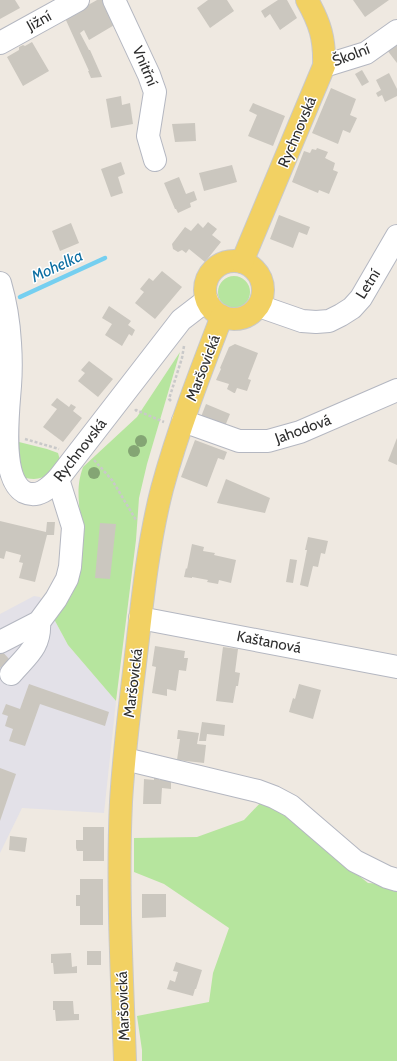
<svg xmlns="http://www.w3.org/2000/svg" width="397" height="1061" viewBox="0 0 397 1061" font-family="Cabin,sans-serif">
<rect width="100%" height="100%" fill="#efe9e1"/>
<polygon fill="#e3e1e8" points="34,596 40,597 54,619 68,645 116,701 104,813 22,808 0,853 0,614"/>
<g fill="#b6e59e">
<circle cx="234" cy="292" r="16"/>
<path d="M180 352 147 464 139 498 136 540 116 701 68 645 54 619C60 610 70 601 73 591 82 569 81 542 80 518 79 498 76 487 83 467L137 417Z"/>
<path d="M19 442 47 449 58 453 60 460C50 473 44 482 26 478L20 472 15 444Z"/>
<polygon points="263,800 281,807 343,863 368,883 397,885 397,1061 142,1061 142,1050 137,1016 209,1002 213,973 229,928 164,884 134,872 134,838 197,837 244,820"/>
</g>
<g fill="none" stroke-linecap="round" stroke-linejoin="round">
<polyline stroke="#75cff0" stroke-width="4.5" points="20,297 105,258"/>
</g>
<g fill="#cbc7bf">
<polygon points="0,0 15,0 20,8 0,19"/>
<polygon points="97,0 102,0 116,24 89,40 84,30 80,33 89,50 90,50 102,77 91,78 88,71 89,71 65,18"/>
<polygon points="208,0 227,0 234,11 210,28 197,8"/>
<polygon points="278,0 287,0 297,18 280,30 270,14 265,18 261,11"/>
<polygon points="353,0 389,0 365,17"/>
<polygon points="32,42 49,71 23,86 7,57 19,50 19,47 23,45 25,46"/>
<polygon points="397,43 397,63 387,50"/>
<polygon points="362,70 369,82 362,86 355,74"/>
<polygon points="389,73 397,89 397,96 385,102 382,95 378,97 376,93 381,90 376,80"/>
<polygon points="331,88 356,99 350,115 357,118 350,133 343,130 338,144 312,133"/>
<polygon points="121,96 122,105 130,103 133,124 111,128 106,99"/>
<polygon points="253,103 285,116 273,146 248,136 257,115 249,111"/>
<polygon points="195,123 196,141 175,142 172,124"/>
<polygon points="317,148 328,152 325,158 335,163 333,170 338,172 329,194 319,190 318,193 292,182 304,151 310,153 312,149 316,150"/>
<polygon points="121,162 125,174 118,177 123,193 111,197 101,169"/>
<polygon points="232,165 237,182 204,191 199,173"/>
<polygon points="179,177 186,194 194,191 197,200 190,203 191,207 178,213 176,209 175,209 164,183"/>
<polygon points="279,215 310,227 307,235 299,232 293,248 270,239"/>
<polygon points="208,222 217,229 212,235 221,242 205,262 189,249 186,253 182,250 178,252 173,249 172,244 185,227 191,231 198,223 203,228"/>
<polygon points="71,223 79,243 60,251 52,231"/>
<polygon points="162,271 182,287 155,319 135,303 144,292 140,289 149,278 153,281"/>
<polygon points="109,306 131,321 128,325 135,330 132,336 129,334 122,346 105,335 112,324 102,318"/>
<polygon points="235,344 258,353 248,379 251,380 247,391 237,388 235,393 234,393 227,389 229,384 216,380 221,369 220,368 229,347"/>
<polygon points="89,361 113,379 98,397 78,381 85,373 81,370"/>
<polygon points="57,398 69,407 71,404 76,407 73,411 82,418 63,442 43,427 57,409 51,405"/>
<polygon points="206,404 230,414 223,431 199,422"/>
<polygon points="397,438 397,465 388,461"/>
<polygon points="195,440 227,452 224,460 218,458 207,487 181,477"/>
<polygon points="226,479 270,498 265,513 217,503"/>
<polygon points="0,521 46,532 47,522 55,522 54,535 47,535 35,582 19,578 23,563 19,562 21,555 6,551 4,559 0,558"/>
<polygon points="100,523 116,524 110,579 95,578"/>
<polygon points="308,537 328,541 325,554 321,553 318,567 313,566 308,587 300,585 307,550 305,550"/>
<polygon points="192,544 204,547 203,551 215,553 214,555 236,560 231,583 219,580 218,584 207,582 208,580 192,577 192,578 184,577 186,568 187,569"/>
<polygon points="290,559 297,560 293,583 286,582"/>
<polygon points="155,646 185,651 184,658 188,658 186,671 179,670 176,691 167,689 167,696 152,693 156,667 152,666"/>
<polygon points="223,647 238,649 235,672 240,673 238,686 236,686 233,703 216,701"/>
<polygon points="0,649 10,660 0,668"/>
<polygon points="29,684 109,712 105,726 40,704 25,746 9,741 13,729 5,726 8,716 2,714 6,704 20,709"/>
<polygon points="299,684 321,690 313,719 289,712 293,698 295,699"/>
<polygon points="202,722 225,725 224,736 207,734 206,741 199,741"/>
<polygon points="178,730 199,733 197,744 206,745 204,763 177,760 180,739 177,739"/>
<polygon points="0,768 16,774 0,821"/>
<polygon points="154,778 159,778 159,780 171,780 171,789 162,788 161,804 143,804 144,779 154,780"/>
<polygon points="83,827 104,827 104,861 83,861 83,851 77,851 76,848 76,840 83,840"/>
<polygon points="10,836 27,838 25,852 9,850"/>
<polygon points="80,879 103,879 103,925 80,925 80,906 76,906 76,895 80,895"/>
<polygon points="142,894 166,894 166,917 142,918"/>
<rect x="87" y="951" width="14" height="14"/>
<polygon points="71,953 72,967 77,966 77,973 54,974 53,963 51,963 51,954"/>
<polygon points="176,962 202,970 196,989 195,989 193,996 167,989 170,980 175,982 178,972 173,971"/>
<polygon points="53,1001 73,1001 74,1014 79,1014 79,1020 56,1021 55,1010 53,1010"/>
</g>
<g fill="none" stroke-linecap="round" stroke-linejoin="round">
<defs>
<g id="minor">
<polyline points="114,0 149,75 155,92 148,136 155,160"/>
<polyline points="0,43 78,0"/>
<polyline points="324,66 366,53 397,31"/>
<path d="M0 283C5 300 9 325 10 343 11 357 11 372 10 386 8 413 0 478 24 492 38 499 49 488 58 479L181 320 207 300"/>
<polyline points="259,306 302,321 316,322 329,321 341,315 352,308 361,298 397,236"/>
<polyline points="183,421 239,441 268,441 300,432 397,390"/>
<polyline points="140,618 397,667"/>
<polyline points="0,642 39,622 56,599 67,579 70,567 73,527 58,479"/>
<path d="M11 674C26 656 41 647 39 622"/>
<polyline points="125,759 258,791 274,797 291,806 355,861 387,877 397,880"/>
</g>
<g id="major">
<circle cx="234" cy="290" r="29"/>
<path d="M242 262 324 66C325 39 320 23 307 0"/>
<path d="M125 1061C122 975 117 888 121 802 124 750 131 698 137 647 143 594 149 540 162 489 178 430 200 373 222 316"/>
</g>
</defs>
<use href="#minor" stroke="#b4b7c1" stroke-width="24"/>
<use href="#major" stroke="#c9c9c9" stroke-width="24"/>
<g stroke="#c9c9c9" stroke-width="2.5" stroke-dasharray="3 2" stroke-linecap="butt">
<polyline points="171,401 169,399 182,358 184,346"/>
<polyline points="135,411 136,410 164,422"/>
<polyline points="25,439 59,449"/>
<polyline points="94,460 112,480 136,520"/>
</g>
<use href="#minor" stroke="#fff" stroke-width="22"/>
<use href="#major" stroke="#f2d163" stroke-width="22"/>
</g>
<g fill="#84a574">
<circle cx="141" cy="441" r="6"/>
<circle cx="134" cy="451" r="6"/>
<circle cx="94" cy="473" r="6"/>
</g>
<g text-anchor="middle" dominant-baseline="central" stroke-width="3" stroke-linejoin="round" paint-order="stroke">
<g font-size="15" fill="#2e2e2e" stroke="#fff">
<text transform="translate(39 21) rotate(-29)">Jižní</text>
<text transform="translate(351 55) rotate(-21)">Školní</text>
<text transform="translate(145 66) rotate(67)">Vnitřní</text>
<text transform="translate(297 132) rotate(-67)">Rychnovská</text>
<text transform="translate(368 284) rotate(-58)">Letní</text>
<text transform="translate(203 368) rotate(-69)">Maršovická</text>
<text transform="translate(303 429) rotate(-20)">Jahodová</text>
<text transform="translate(80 450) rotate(-52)">Rychnovská</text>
<text transform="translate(269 642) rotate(11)">Kaštanová</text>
<text transform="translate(133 683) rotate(-83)">Maršovická</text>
<text transform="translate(123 1006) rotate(-92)">Maršovická</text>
</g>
<g font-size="16" font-style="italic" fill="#0d6fa3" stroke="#fff">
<text transform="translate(57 266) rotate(-25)">Mohelka</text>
</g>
</g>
</svg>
